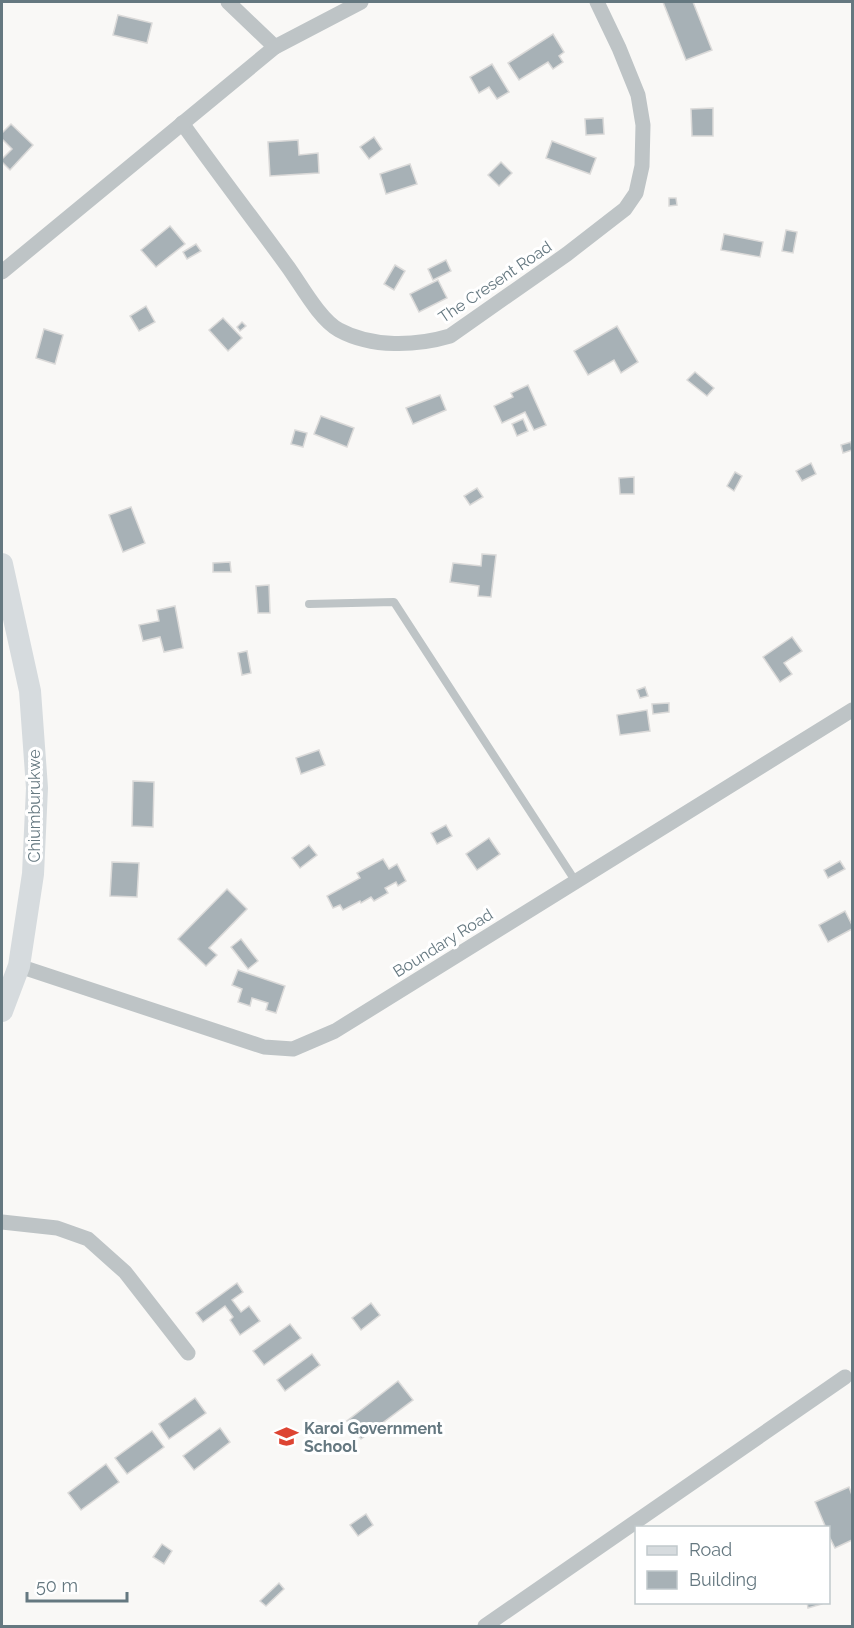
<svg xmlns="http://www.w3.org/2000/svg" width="854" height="1628" viewBox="0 0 854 1628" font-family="Raleway,sans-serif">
<rect width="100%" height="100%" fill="#f9f8f6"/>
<g fill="#a7b1b6" stroke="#dbdad9" stroke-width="1.5">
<polygon points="663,2 693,2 712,50 686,60"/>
<polygon points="118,15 152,23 147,43 113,35"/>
<polygon points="553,34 564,52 559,56 563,62 553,69 548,62 519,80 508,63"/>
<polygon points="492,64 509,92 497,99 489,87 479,93 470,77"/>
<polygon points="713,108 713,136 692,136 691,109"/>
<polygon points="603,118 604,134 586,135 585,119"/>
<polygon points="11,124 33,145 10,170 2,162 2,159 12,149 2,139 2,133"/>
<polygon points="374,137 382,149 369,159 360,147"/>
<polygon points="298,140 299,155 318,153 319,173 270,176 268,142"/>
<polygon points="552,141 596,158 590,174 546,158"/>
<polygon points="501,162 512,173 499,186 488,175"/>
<polygon points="410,164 417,184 386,194 380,174"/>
<polygon points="669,198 676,198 677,205 669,206"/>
<polygon points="170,226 185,244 156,267 141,250"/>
<polygon points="786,230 797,232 793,253 782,251"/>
<polygon points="724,234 763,242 760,257 721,250"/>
<polygon points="196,244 201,251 187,259 183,252"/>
<polygon points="446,260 451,271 433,280 428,269"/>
<polygon points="395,265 405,271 394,290 384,284"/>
<polygon points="438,280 447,298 419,312 410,294"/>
<polygon points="146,306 155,322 139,331 130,316"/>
<polygon points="223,318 242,338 228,351 209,330"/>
<polygon points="242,322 246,326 240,331 237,327"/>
<polygon points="617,326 638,362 621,373 614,360 588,375 574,351"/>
<polygon points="44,329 63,335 55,364 36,358"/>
<polygon points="695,372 714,388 707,396 687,380"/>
<polygon points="528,385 546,425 534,430 525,412 502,423 494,406 513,397 511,393"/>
<polygon points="440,395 446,410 413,424 406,408"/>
<polygon points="321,416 354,428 347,447 314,434"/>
<polygon points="523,419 528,431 517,436 512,424"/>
<polygon points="295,430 307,433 303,447 291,444"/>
<polygon points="851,442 852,450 843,453 841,445"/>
<polygon points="811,463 816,474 802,481 796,471"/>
<polygon points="735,472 742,476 734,491 727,486"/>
<polygon points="634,477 634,494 620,494 619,478"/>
<polygon points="477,488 483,497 470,505 464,496"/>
<polygon points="131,507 145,543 123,552 109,515"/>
<polygon points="482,554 496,555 491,597 478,596 479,586 450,582 453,563 481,566"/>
<polygon points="230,562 231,572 213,572 213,563"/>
<polygon points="269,585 270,613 258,613 256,586"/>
<polygon points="175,606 183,648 164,652 160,637 143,641 139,625 159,621 157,610"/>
<polygon points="792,637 802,651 784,663 792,674 780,682 763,657"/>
<polygon points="247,651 251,673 242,675 238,653"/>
<polygon points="645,687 648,696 640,698 637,690"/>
<polygon points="669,703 669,712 653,714 652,704"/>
<polygon points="647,710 650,731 620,735 617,715"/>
<polygon points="319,750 325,765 301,774 296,758"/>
<polygon points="133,781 154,782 153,827 132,826"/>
<polygon points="446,825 452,836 437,844 431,833"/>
<polygon points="489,838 500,854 477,870 466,854"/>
<polygon points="309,845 317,855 300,868 292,858"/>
<polygon points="383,859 389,869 397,864 406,881 398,886 396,882 385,888 388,893 374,901 371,897 361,903 360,901 343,910 340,905 333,908 327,896 360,878 357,873"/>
<polygon points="840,861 845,869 828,878 824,870"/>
<polygon points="112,862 139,863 137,897 110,896"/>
<polygon points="227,889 247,909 209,948 217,955 206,966 178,939"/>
<polygon points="845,911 852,925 852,929 828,942 819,925"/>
<polygon points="241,939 258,961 248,969 231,947"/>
<polygon points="238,970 285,986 276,1013 266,1010 268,1003 252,998 250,1006 238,1002 242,989 232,985"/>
<polygon points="237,1283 243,1292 232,1300 241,1312 249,1306 260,1321 240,1335 230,1320 233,1317 225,1306 203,1322 196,1313"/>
<polygon points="371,1303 380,1315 361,1330 352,1318"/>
<polygon points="290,1324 301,1338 264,1365 253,1351"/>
<polygon points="312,1354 320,1365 285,1391 277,1380"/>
<polygon points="398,1381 413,1400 361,1439 347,1421"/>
<polygon points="195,1398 206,1413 169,1439 159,1424"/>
<polygon points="220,1428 230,1442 194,1470 183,1456"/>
<polygon points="152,1431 164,1447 127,1474 115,1458"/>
<polygon points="106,1464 119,1482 81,1510 68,1493"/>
<polygon points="849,1487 852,1495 852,1540 835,1548 828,1534 828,1528 826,1528 815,1502"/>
<polygon points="366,1514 373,1525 358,1536 350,1525"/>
<polygon points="162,1544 172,1551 164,1564 153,1557"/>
<polygon points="279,1583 284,1589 266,1606 260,1601"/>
<polygon points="807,1602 822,1602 822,1604 808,1608"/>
</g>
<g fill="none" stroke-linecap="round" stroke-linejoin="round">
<polyline stroke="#bec4c6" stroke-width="8" points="309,604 394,602 576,882"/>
<g stroke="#bec4c6" stroke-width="15">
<polyline points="228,2 275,47"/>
<path d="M182 123C217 172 253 219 288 267 301 285 320 320 339 330 372 348 416 346 450 336L567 254 625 209 636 193 642 166 643 125 638 95 619 48 597 2"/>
<polyline points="2,272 275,47 361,2"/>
<polyline points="19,966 264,1047 293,1049 335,1031 852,710"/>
<polyline points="2,1222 57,1228 88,1239 125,1272 188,1353"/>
<polyline points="485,1626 845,1377"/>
</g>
<polyline stroke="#d6dbde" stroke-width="22" points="2,564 30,691 37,788 33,874 19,966 2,1011"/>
</g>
<defs>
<symbol id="school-bare" viewBox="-9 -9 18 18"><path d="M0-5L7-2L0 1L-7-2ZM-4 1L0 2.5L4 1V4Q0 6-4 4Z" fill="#dd4432" stroke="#fff" stroke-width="2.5" paint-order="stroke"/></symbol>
</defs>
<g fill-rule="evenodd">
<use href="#school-bare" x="270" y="1420" width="33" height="33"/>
</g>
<g text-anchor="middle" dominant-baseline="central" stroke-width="6" stroke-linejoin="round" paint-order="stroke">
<g font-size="16" fill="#657880" stroke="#fff">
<text transform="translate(495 282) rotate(-34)">The Cresent Road</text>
<text transform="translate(34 806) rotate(-90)">Chiumburukwe</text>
<text transform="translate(443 943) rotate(-32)">Boundary Road</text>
</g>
<g font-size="16" font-weight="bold" fill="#657880" stroke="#fff" text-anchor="start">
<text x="304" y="1428">Karoi Government<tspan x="304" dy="18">School</tspan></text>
</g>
</g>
<rect width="854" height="1628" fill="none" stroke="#657880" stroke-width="6"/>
<rect x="635" y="1526" width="195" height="78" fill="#ffffff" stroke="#c1c9cc" stroke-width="1.5"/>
<rect x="647" y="1546" width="30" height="9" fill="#d6dbde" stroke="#c1c9cc" stroke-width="1.5"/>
<text x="689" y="1556" font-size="18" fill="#657880">Road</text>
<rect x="647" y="1571" width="30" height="18" fill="#a7b1b6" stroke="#c1c9cc" stroke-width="1.5"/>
<text x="689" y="1586" font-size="18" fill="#657880">Building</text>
<path d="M27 1592v9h100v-9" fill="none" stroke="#657880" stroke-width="3"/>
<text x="36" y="1592" font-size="18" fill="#657880" stroke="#ffffff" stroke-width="4.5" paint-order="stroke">50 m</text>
</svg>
